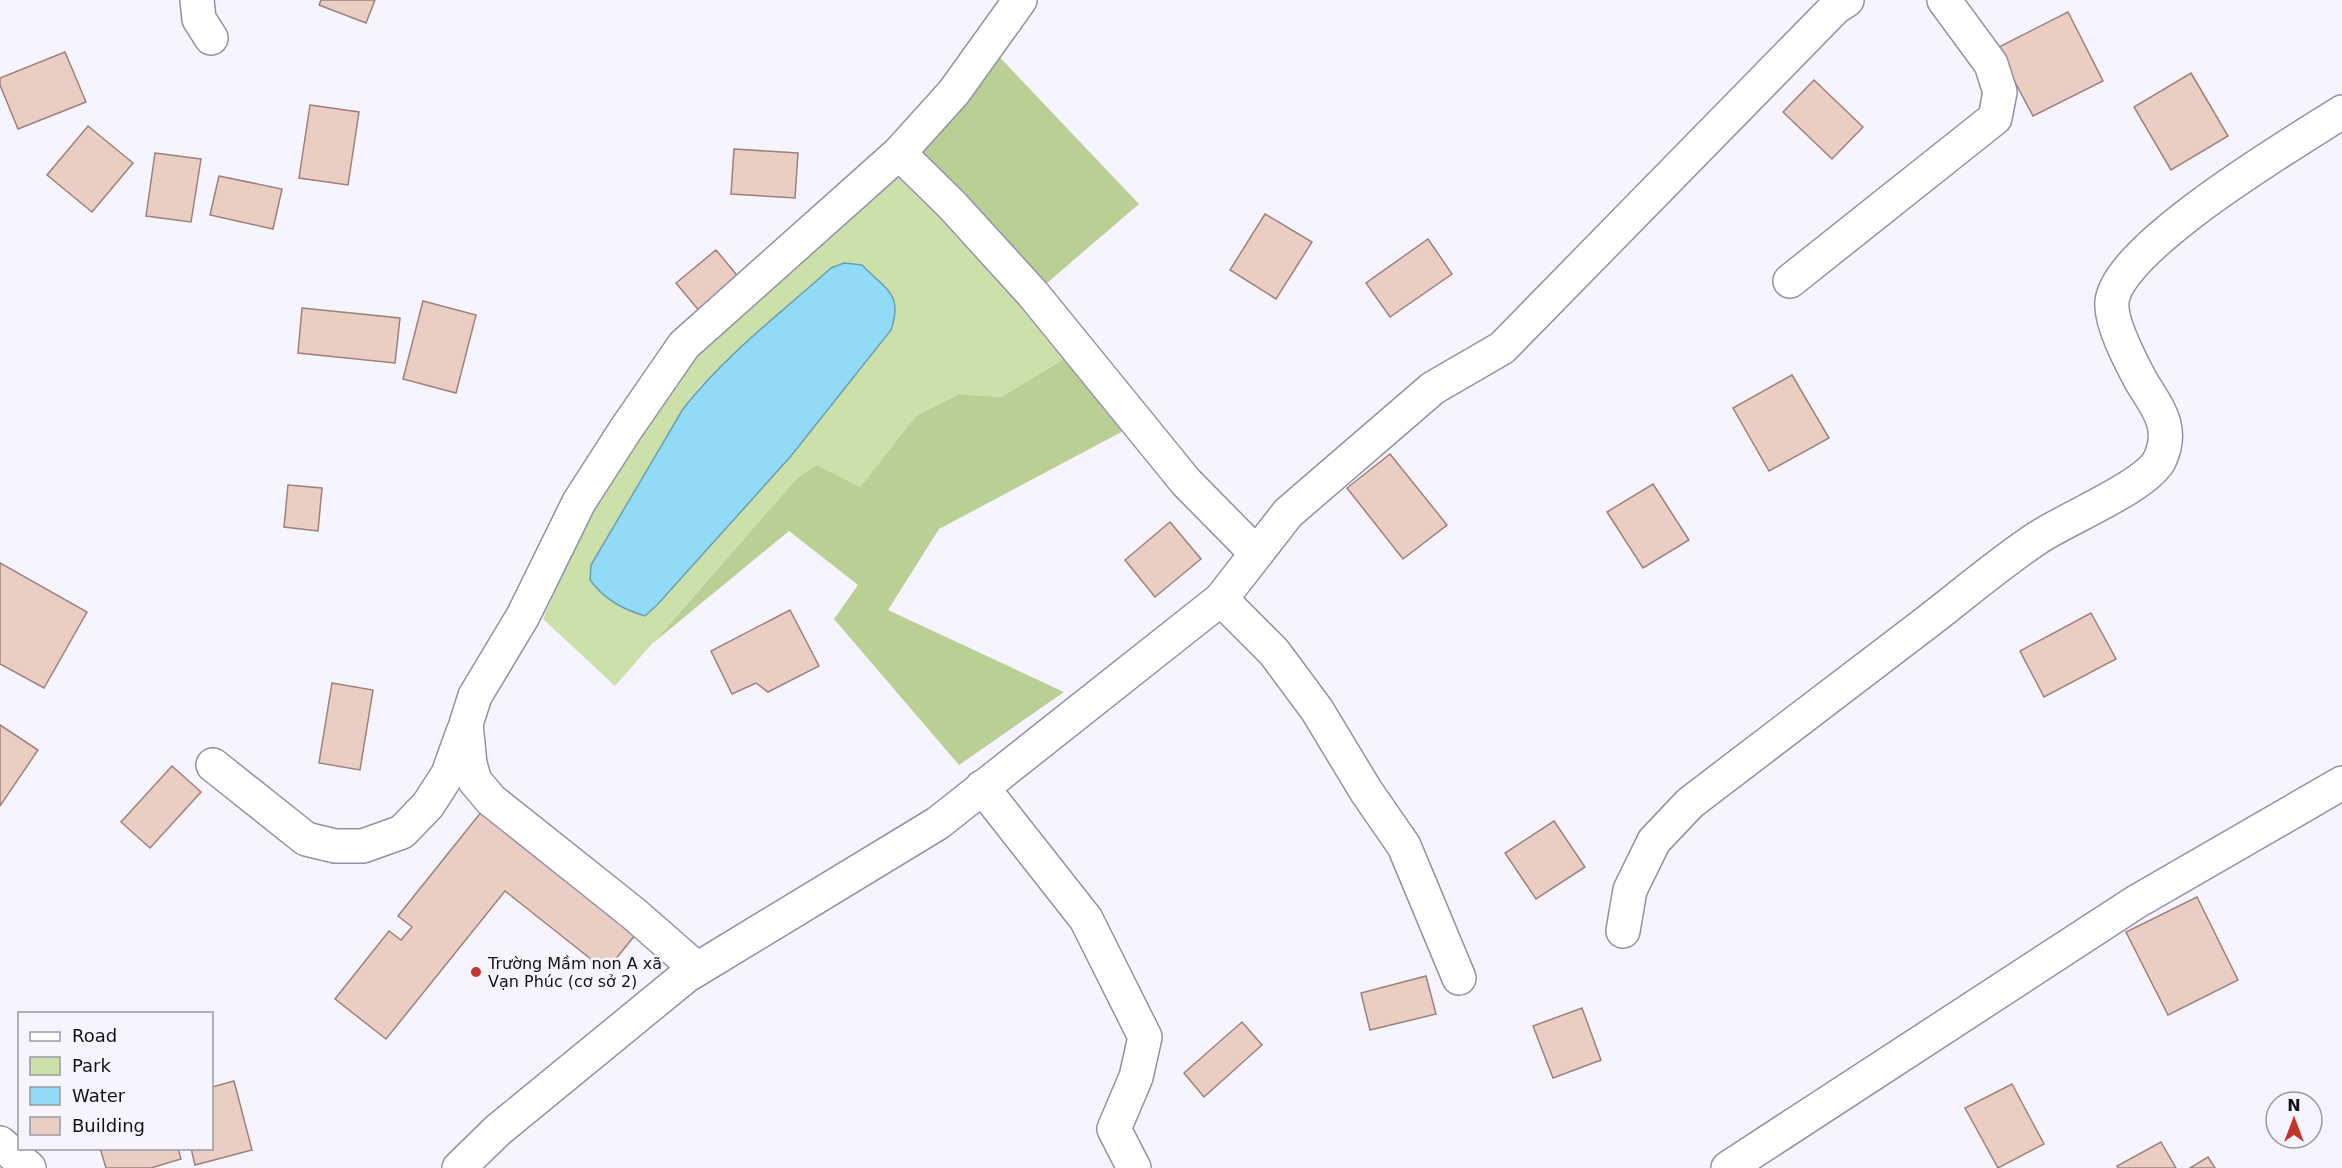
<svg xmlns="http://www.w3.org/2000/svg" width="2342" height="1168" viewBox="0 0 2342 1168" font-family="'DejaVu Sans',sans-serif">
<rect width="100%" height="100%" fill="#f6f4ff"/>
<path fill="#cce1aa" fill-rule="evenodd" d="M910 148 1079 350 1001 397 959 394 916 416 860 487 817 465 797 478 615 686 543 619 605 471 655 378ZM831 268 891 330 791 456 657 605 645 616C622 609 604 599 590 580L683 409 700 386Z"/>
<g fill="#b9cf94">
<polygon points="990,47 1139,204 1033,295 910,148"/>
<polygon points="1079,350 1129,428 939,529 888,610 1064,692 959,765 834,619 858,585 789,531 653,643 797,478 817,465 860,487 916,416 959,394 1001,397"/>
</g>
<path fill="#91dbf7" stroke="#6b9eb4" stroke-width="1.5" d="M844 263 862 265C887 291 903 293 891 330L791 456 657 605 645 616C622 609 604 599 590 580L591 565 683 409C724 356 781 313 831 268Z"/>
<g fill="#eacdc3" stroke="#9d8279" stroke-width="1.5">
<polygon points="321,0 375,0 366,23 319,5"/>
<polygon points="2068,12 2103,81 2033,116 1997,48"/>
<polygon points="65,52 86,102 18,129 0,85 0,78"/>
<polygon points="2191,73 2228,136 2171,170 2134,107"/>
<polygon points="1814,80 1863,127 1832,159 1783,112"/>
<polygon points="310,105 359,112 348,185 299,178"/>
<polygon points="88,126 133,163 92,212 47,175"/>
<polygon points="734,149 798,153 795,198 731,194"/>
<polygon points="155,153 201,159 191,222 146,216"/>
<polygon points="219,176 282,189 273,229 210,215"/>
<polygon points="1265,214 1312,242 1276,299 1230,270"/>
<polygon points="1428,239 1452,274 1390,317 1366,283"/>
<polygon points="716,250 741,280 701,313 676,283"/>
<polygon points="423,301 476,315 456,393 403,379"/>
<polygon points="302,308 400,318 395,363 298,353"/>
<polygon points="1792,375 1829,438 1769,471 1733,408"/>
<polygon points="1390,454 1447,525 1403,559 1347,488"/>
<polygon points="1653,484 1689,540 1643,568 1607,512"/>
<polygon points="288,485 322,488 318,531 284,527"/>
<polygon points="1170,522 1201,559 1155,597 1125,560"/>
<polygon points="0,563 87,612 44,688 0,664"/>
<polygon points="790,610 819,666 768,692 756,683 732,694 711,651"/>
<polygon points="2091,613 2116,659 2044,697 2020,651"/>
<polygon points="332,683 373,690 360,770 319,763"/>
<polygon points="0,725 38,750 0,806"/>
<polygon points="172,766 201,792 150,848 121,822"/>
<polygon points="482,811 636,934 606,971 505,891 386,1039 335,999 389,931 401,940 412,927 398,916"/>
<polygon points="1554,821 1585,867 1536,899 1505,853"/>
<polygon points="2197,897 2238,980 2168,1015 2126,932"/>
<polygon points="1426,976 1436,1014 1370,1030 1361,993"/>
<polygon points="1582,1008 1601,1060 1553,1078 1533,1026"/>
<polygon points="1242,1022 1262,1045 1204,1097 1184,1073"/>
<polygon points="234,1081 252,1150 195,1165 191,1148 212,1148 212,1087"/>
<polygon points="2012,1084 2044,1144 1998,1168 1965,1108"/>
<polygon points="2161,1142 2176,1168 2118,1168 2117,1166"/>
<polygon points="100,1148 178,1148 181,1159 151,1168 106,1168"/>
<polygon points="2208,1157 2215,1168 2190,1168"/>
</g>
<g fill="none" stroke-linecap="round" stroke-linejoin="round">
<defs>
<g id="street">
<polyline points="197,0 199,19 211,38"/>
<polyline points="899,153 952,205 1033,294 1186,482 1256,553"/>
<polyline points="1790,281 1995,118 2000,92 1991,64 1944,0"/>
<polyline points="1221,599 1274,652 1317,710 1366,791 1404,846 1459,978"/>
<polyline points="213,765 306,839 335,846 363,846 402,832 428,805 448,774 463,732"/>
<polyline points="982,787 1086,919 1145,1037 1136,1077 1114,1129 1134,1168"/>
<path d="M1623 931 1630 890 1654 841 1690 803C1767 744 1844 685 1922 626 1960 597 1997 565 2036 539 2063 520 2148 486 2160 459 2175 426 2156 406 2141 381 2131 362 2110 323 2112 302 2117 247 2294 143 2342 112"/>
<polyline points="697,969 633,913 491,800 475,781 470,764 466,724 475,696 523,616 579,502 626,429 684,345 899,153 954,92 1020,0"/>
<polyline points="0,1143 29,1168"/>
<polyline points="459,1168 498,1130 686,976 938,823 1221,599 1288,513 1433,388 1502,348 1836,7 1847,0"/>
<polyline points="1728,1168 2136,902 2342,783"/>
</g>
</defs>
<use href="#street" stroke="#9590a8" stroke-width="36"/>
<use href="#street" stroke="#fff" stroke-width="33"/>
</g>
<circle fill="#c2352b" stroke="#f6f4ff" stroke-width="2" cx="476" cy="972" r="6"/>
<g text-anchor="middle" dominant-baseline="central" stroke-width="5" stroke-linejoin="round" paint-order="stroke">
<g font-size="16" fill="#121018" stroke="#f6f4ff" text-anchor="start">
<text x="488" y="963">Trường Mầm non A xã<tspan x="488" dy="18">Vạn Phúc (cơ sở 2)</tspan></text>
</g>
</g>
<rect x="18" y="1012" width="195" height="138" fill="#f6f4ff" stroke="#9b99a3" stroke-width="1.5"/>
<rect x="30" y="1032" width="30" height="9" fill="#ffffff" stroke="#9b99a3" stroke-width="1.5"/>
<text x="72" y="1042" font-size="18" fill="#121018">Road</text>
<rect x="30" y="1057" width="30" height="18" fill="#cce1aa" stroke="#9b99a3" stroke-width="1.5"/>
<text x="72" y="1072" font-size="18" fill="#121018">Park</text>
<rect x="30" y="1087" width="30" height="18" fill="#91dbf7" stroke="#9b99a3" stroke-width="1.5"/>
<text x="72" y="1102" font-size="18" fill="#121018">Water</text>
<rect x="30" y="1117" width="30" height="18" fill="#eacdc3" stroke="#9b99a3" stroke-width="1.5"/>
<text x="72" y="1132" font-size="18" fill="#121018">Building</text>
<g transform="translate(2294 1120)"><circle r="28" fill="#f6f4ff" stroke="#9b99a3" stroke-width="1.5"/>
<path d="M0-4.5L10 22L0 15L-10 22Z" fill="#c2352b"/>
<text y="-9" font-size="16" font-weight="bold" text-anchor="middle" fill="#121018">N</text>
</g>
</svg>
